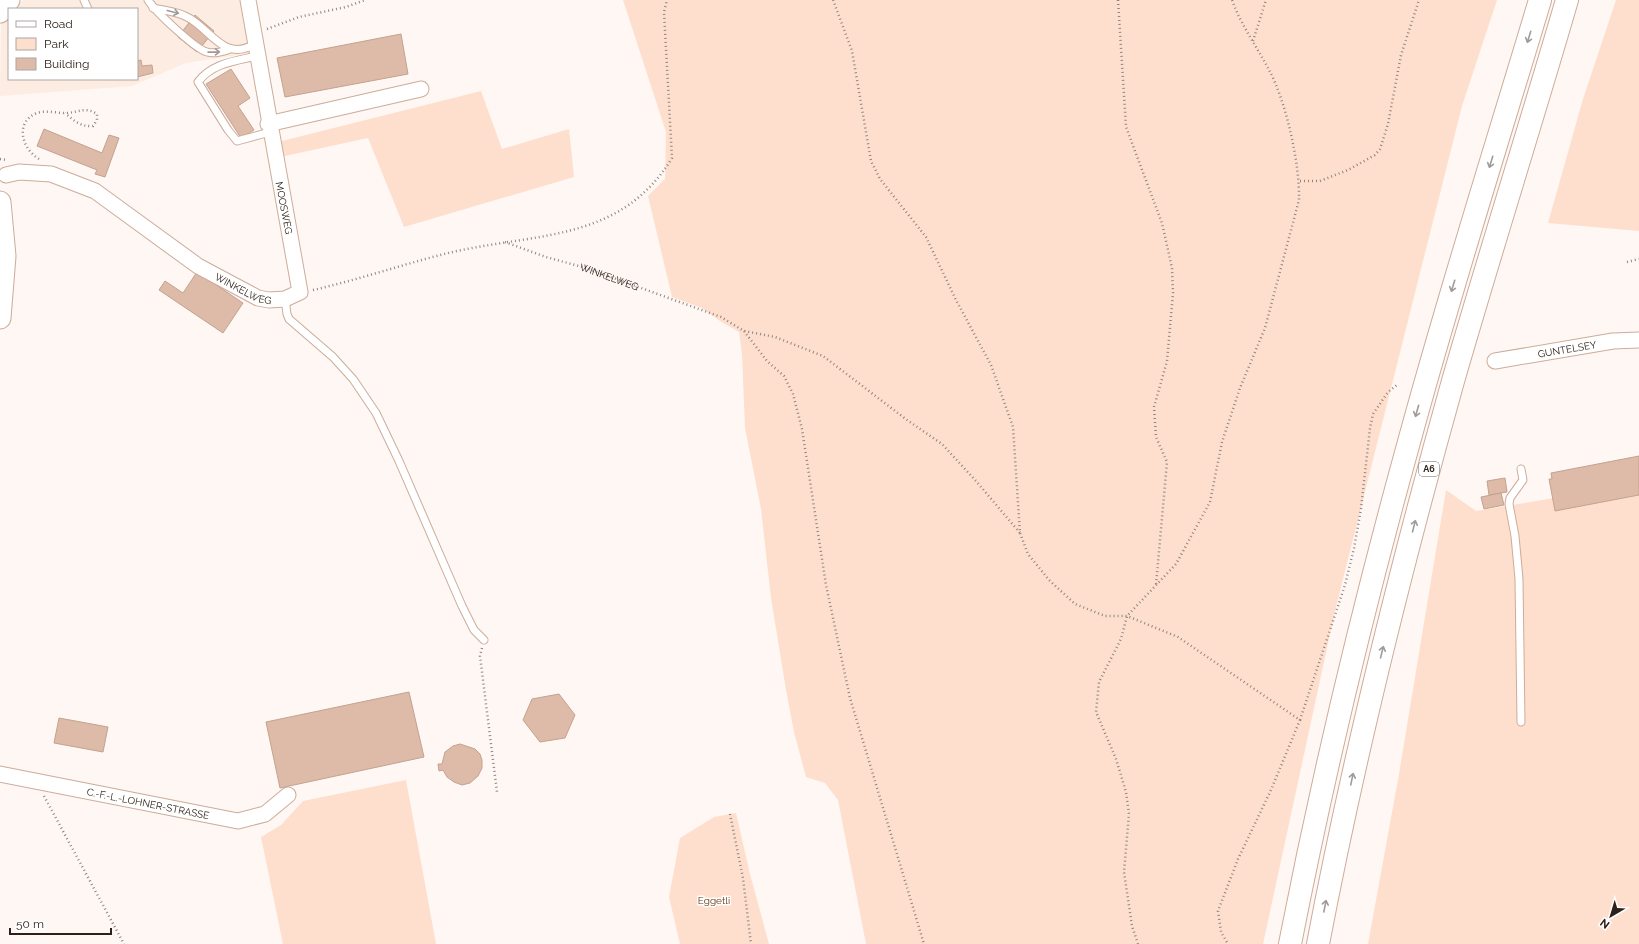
<svg xmlns="http://www.w3.org/2000/svg" width="1639" height="944" viewBox="0 0 1639 944" font-family="Raleway,sans-serif">
<rect width="100%" height="100%" fill="#fef7f3"/>
<polygon fill="#fdece2" points="24,0 244,0 251,53 186,63 132,86 0,96 1,24 2,19 9,12 9,79 137,79 137,9 11,9 15,5"/>
<g fill="#fedfcd">
<polygon points="623,0 1497,0 1462,106 1335,611 1263,944 866,944 838,800 825,783 806,777 794,732 786,690 771,598 761,509 745,428 742,354 739,332 720,321 702,308 672,297 648,196 665,179 666,132"/>
<polygon points="1616,0 1639,0 1639,231 1548,223 1583,99"/>
<polygon points="481,91 502,149 569,129 574,177 404,227 368,138 280,157 278,142"/>
<polygon points="1639,484 1639,944 1368,944 1399,774 1446,490 1476,511"/>
<polygon points="406,780 436,944 283,944 261,837 281,825 303,801"/>
<polygon points="736,813 750,874 769,944 680,944 669,897 680,838 714,817"/>
</g>
<g fill="#ddbba8" stroke="#c3a28f">
<polygon points="195,15 214,31 197,52 178,37"/>
<polygon points="401,34 408,74 285,97 277,58"/>
<polygon points="141,60 142,66 152,65 153,73 137,77 137,61"/>
<polygon points="231,69 250,98 238,106 254,130 241,138 206,84"/>
<polygon points="44,129 102,153 109,135 119,138 105,177 95,174 97,170 37,146"/>
<polygon points="197,272 243,303 223,333 159,290 165,281 183,293"/>
<polygon points="1639,456 1639,495 1555,511 1549,479 1552,479 1551,473"/>
<polygon points="1505,478 1507,492 1489,495 1487,481"/>
<polygon points="1501,493 1504,505 1484,509 1481,497"/>
<polygon points="409,692 424,757 280,788 266,722"/>
<polygon points="559,694 575,715 565,738 540,742 523,720 532,699"/>
<polygon points="59,718 108,727 103,752 54,743"/>
<polygon points="460,744 475,749 480,754 482,760 482,768 478,776 470,783 462,785 454,782 447,777 443,770 439,771 438,764 442,764 445,752 453,746"/>
</g>
<g fill="none" stroke-linecap="round" stroke-linejoin="round">
<defs>
<g id="lane">
<polyline points="84,0 88,9"/>
<path d="M148 0C155 11 195 49 207 52 214 54 221 52 228 50"/>
<path d="M153 8C166 11 177 11 189 18 212 31 224 62 255 44"/>
<path d="M257 56C235 61 212 63 198 82L228 130 237 141 270 132"/>
<polyline points="285,299 287,314 289,319 333,357 353,379 376,413 399,461 462,606 474,630 484,640"/>
<polyline points="1521,722 1519,579 1515,536 1509,504 1510,498 1523,480 1521,469"/>
</g>
<g id="street">
<polyline points="268,124 421,89"/>
<path id="s2" d="M6 175 19 172 51 174 95 191 198 266 258 298 269 300 285 299 300 292 248 0"/>
<path id="s3" d="M1495 361 1613 341 1639 340"/>
<path id="s4" d="M0 774 238 821 265 814 288 795"/>
</g>
<g id="secondary">
<polyline points="0,12 9,0"/>
<polyline points="0,202 5,256 0,318"/>
</g>
<g id="highway">
<path d="M1290 944C1323 775 1363 608 1409 442 1449 294 1496 147 1540 0"/>
<path d="M1318 944C1354 755 1401 567 1453 381 1490 253 1530 127 1567 0"/>
</g>
</defs>
<use href="#lane" stroke="#cdac99" stroke-width="9"/>
<use href="#street" stroke="#cdac99" stroke-width="17"/>
<use href="#secondary" stroke="#cdac99" stroke-width="23"/>
<use href="#highway" stroke="#cdac99" stroke-width="24"/>
<g stroke="#908680" stroke-width="2.5" stroke-dasharray="1 3" stroke-linecap="butt">
<polyline points="833,0 852,51 871,161 880,179 926,237 956,300 991,365 1013,427 1020,533 1028,554 1049,580 1075,604 1105,616 1127,616 1178,637 1300,720 1271,790 1238,859 1218,911 1221,932 1228,944"/>
<polyline points="1118,0 1126,127 1162,223 1172,268 1173,293 1167,361 1154,407 1156,437 1167,462 1156,585"/>
<polyline points="267,29 299,17 346,7 365,0"/>
<polyline points="1253,41 1266,0"/>
<polyline points="0,159 7,160"/>
<path d="M39 159C22 149 14 122 37 113 46 110 56 113 65 113 78 113 85 106 97 114V120L93 126C81 127 74 121 65 113"/>
<polyline points="1300,181 1320,181 1348,170 1375,155 1380,149 1388,124 1401,55 1419,0"/>
<path id="s1" d="M505 242 546 257 586 268 721 317 744 331 775 337 823 356 907 420 942 444 976 481 1020 533"/>
<polyline points="1627,262 1639,259"/>
<path d="M313 290C362 279 409 262 457 251 541 233 622 240 672 158L664 12 667 0"/>
<polyline points="744,331 767,361 784,376 793,394 802,429 826,585 850,698 924,944"/>
<polyline points="482,648 480,656 497,792"/>
<polyline points="1300,720 1345,585 1354,548 1361,509 1370,428 1373,414 1388,392 1397,385"/>
<polyline points="44,796 124,944"/>
<polyline points="730,814 743,878 751,944"/>
<path d="M1138 944 1132 926 1124 872 1129 814 1126 792 1116 759 1096 712 1099 682 1121 639 1127 616 1176 564 1210 502 1222 442 1240 388 1265 328 1299 200C1300 164 1286 101 1269 70 1257 47 1241 25 1232 0"/>
</g>
<use href="#lane" stroke="#fff" stroke-width="7"/>
<use href="#street" stroke="#fff" stroke-width="15"/>
<use href="#secondary" stroke="#fff" stroke-width="21"/>
<use href="#highway" stroke="#fff" stroke-width="22"/>
</g>
<defs><path id="oneway-shaft" d="M-6 0H5M1.5-3L5.5 0L1.5 3" fill="none" stroke-width="1.6" stroke-linecap="round" stroke-linejoin="round"/></defs>
<g stroke="#a09b98">
<use href="#oneway-shaft" transform="translate(173 12) rotate(14)"/>
<use href="#oneway-shaft" transform="translate(1529 37) rotate(107)"/>
<use href="#oneway-shaft" transform="translate(214 52) rotate(-1)"/>
<use href="#oneway-shaft" transform="translate(1491 162) rotate(107)"/>
<use href="#oneway-shaft" transform="translate(1453 286) rotate(107)"/>
<use href="#oneway-shaft" transform="translate(1417 411) rotate(106)"/>
<use href="#oneway-shaft" transform="translate(1414 526) rotate(-76)"/>
<use href="#oneway-shaft" transform="translate(1382 652) rotate(-76)"/>
<use href="#oneway-shaft" transform="translate(1352 779) rotate(-78)"/>
<use href="#oneway-shaft" transform="translate(1325 906) rotate(-79)"/>
</g>
<g text-anchor="middle" dominant-baseline="central" stroke-width="3" stroke-linejoin="round" paint-order="stroke">
<rect fill="#fff" stroke="#6c635e" stroke-width="1" x="1419" y="462" width="20" height="14" rx="3"/>
<g font-size="9" font-weight="bold" fill="#2d2019">
<text x="1429" y="469">A6</text>
</g>
<g font-size="10" fill="#2d2019" stroke="#fff">
<text transform="translate(284 208) rotate(79)">MOOSWEG</text>
<text stroke="none"><textPath href="#s1" startOffset="110">WINKELWEG</textPath></text>
<text stroke="none"><textPath href="#s2" startOffset="271">WINKELWEG</textPath></text>
<text stroke="none"><textPath href="#s3" startOffset="73">GUNTELSEY</textPath></text>
<text stroke="none"><textPath href="#s4" startOffset="151">C.-F.-L.-LOHNER-STRASSE</textPath></text>
</g>
<g font-size="10" fill="#643410" stroke="#fff">
<text x="714" y="900">Eggetli</text>
</g>
</g>
<rect x="8" y="8" width="130" height="72" fill="#ffffff" stroke="#aba6a3"/>
<rect x="16" y="21" width="20" height="6" fill="#ffffff" stroke="#aba6a3"/>
<text x="44" y="28" font-size="12" fill="#2d2019">Road</text>
<rect x="16" y="38" width="20" height="12" fill="#fedfcd" stroke="#aba6a3"/>
<text x="44" y="48" font-size="12" fill="#2d2019">Park</text>
<rect x="16" y="58" width="20" height="12" fill="#ddbba8" stroke="#aba6a3"/>
<text x="44" y="68" font-size="12" fill="#2d2019">Building</text>
<g transform="translate(1611 916) rotate(218)" stroke="#ffffff" stroke-width="3" paint-order="stroke">
<path d="M0-3L7 15L0 10L-7 15Z" fill="#2d2019"/>
<text y="-6" font-size="11" font-weight="bold" text-anchor="middle" fill="#2d2019">N</text>
</g>
<path d="M10 928v6h101v-6" fill="none" stroke="#2d2019" stroke-width="2"/>
<text x="16" y="928" font-size="12" fill="#2d2019" stroke="#ffffff" stroke-width="3" paint-order="stroke">50 m</text>
</svg>
